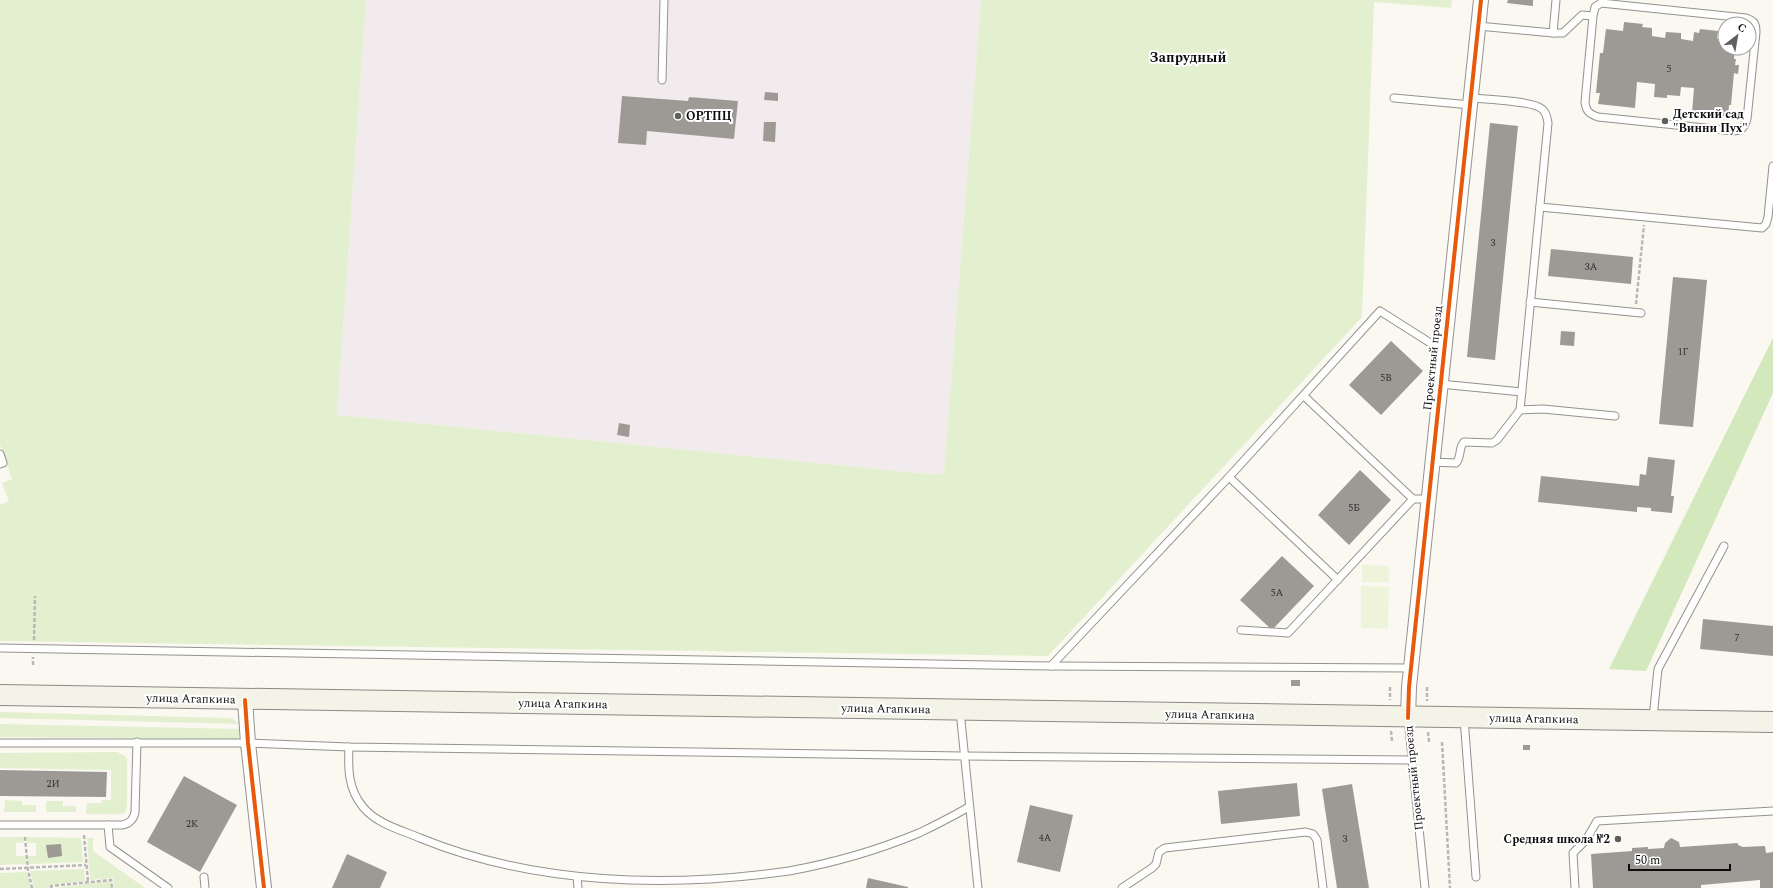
<svg xmlns="http://www.w3.org/2000/svg" width="1773" height="888" viewBox="0 0 1773 888" font-family="Spectral,serif">
<rect width="100%" height="100%" fill="#faf8f0"/>
<polygon fill="#f1ebed" points="366,0 981,0 944,472 938,475 337,415"/>
<g fill="#e3f0d0">
<polygon points="0,0 366,0 337,415 938,475 944,472 981,0 1452,0 1451,8 1374,2 1362,317 1048,656 0,641 0,505 9,501 2,483 12,479 0,445"/>
<polygon points="0,712 228,718 233,719 239,724 0,718"/>
<polygon points="0,724 241,729 239,738 235,739 0,737"/>
<polygon points="117,752 125,756 127,759 127,807 125,813 122,814 86,814 87,803 101,803 102,800 111,800 111,770 0,768 0,753"/>
<polygon points="5,800 22,801 22,805 36,805 36,812 4,812"/>
<polygon points="46,801 63,801 63,806 76,806 76,812 46,812"/>
<polygon points="0,837 24,837 24,842 16,843 16,856 25,856 26,864 0,865"/>
<polygon points="27,837 81,838 83,862 29,864 28,856 36,856 36,843 27,843"/>
<polygon points="87,838 93,838 93,851 145,888 114,888 113,878 90,880"/>
<polygon points="84,869 85,881 49,885 49,888 34,888 30,871"/>
<polygon points="27,872 31,888 0,888 0,873"/>
<polygon points="110,881 111,888 53,888"/>
</g>
<polygon fill="#d4e8bd" points="1773,338 1773,393 1646,671 1609,669"/>
<g fill="#edf4d9">
<polygon points="1362,565 1389,566 1389,582 1362,582"/>
<polygon points="1361,586 1389,587 1388,629 1361,628"/>
</g>
<g fill="#9d9a96">
<polygon points="1508,0 1533,0 1533,6 1507,3"/>
<polygon points="1624,22 1643,24 1642,27 1652,28 1652,36 1665,38 1666,32 1681,33 1681,39 1693,41 1694,32 1699,33 1700,29 1718,31 1717,39 1725,39 1725,48 1735,48 1734,59 1736,59 1735,65 1739,65 1738,74 1734,73 1731,105 1729,105 1728,117 1692,113 1694,88 1681,87 1680,96 1667,95 1667,98 1654,97 1655,84 1637,82 1635,108 1598,104 1600,93 1596,93 1600,53 1603,53 1606,29 1623,31"/>
<polygon points="765,92 778,93 778,101 764,100"/>
<polygon points="622,96 688,101 689,97 738,101 734,139 647,131 646,145 618,143"/>
<polygon points="764,122 776,122 775,142 763,141"/>
<polygon points="1490,123 1518,126 1495,360 1467,357"/>
<polygon points="1551,249 1633,257 1631,284 1548,276"/>
<polygon points="1673,277 1707,280 1693,427 1659,424"/>
<polygon points="1561,331 1575,332 1574,346 1560,345"/>
<polygon points="1391,341 1423,371 1381,415 1349,385"/>
<polygon points="619,423 630,425 629,437 617,435"/>
<polygon points="1648,457 1675,460 1671,496 1674,496 1672,513 1651,511 1651,508 1637,507 1637,512 1538,502 1541,476 1639,486 1640,474 1646,475"/>
<polygon points="1360,470 1391,500 1349,545 1318,515"/>
<polygon points="1282,556 1314,586 1272,630 1240,600"/>
<polygon points="1703,619 1773,626 1773,656 1700,649"/>
<rect x="1291" y="680" width="9" height="6"/>
<rect x="1523" y="745" width="7" height="5"/>
<polygon points="0,770 107,772 106,797 0,796"/>
<polygon points="184,776 237,805 200,872 147,842"/>
<polygon points="1297,783 1300,816 1221,824 1218,791"/>
<polygon points="1352,784 1369,888 1337,888 1322,789"/>
<polygon points="1030,805 1073,815 1060,872 1017,862"/>
<polygon points="1671,838 1679,842 1680,847 1738,843 1738,845 1743,847 1765,846 1766,853 1773,852 1773,888 1760,888 1760,880 1701,885 1701,888 1593,888 1591,854 1632,851 1632,848 1648,847 1648,849 1664,848 1665,843"/>
<polygon points="61,844 62,856 48,858 46,845"/>
<polygon points="347,854 387,872 380,888 332,888"/>
<polygon points="868,878 908,887 908,888 866,888"/>
</g>
<g fill="none" stroke-linecap="round" stroke-linejoin="round">
<defs>
<g id="lane">
<polyline points="1478,26 1553,33 1556,0"/>
<path d="M1553 33H1563L1582 15 1593 16 1585 102C1586 112 1590 114 1598 117L1734 131C1742 130 1745 127 1747 119L1756 32C1756 23 1754 21 1746 18L1601 3 1595 7 1593 16"/>
<polyline points="662,80 664,0"/>
<polyline points="1394,98 1471,105"/>
<polyline points="1540,207 1762,228 1766,224 1768,217 1773,166"/>
<polyline points="1530,302 1641,313"/>
<polyline points="1440,384 1522,392"/>
<polyline points="1304,396 1413,499 1428,499"/>
<polyline points="1520,410 1543,409 1615,416"/>
<polyline points="0,454 3,463 0,464"/>
<path d="M1431 462 1456 463C1462 457 1458 448 1464 442L1492 443 1497 440 1520 410 1548 123C1547 118 1547 113 1542 109 1533 101 1486 99 1472 98"/>
<polyline points="1229,477 1338,580"/>
<polyline points="1241,630 1288,633 1413,499"/>
<polyline points="0,648 1051,666 1411,668"/>
<polyline points="1051,666 1229,477 1380,311 1443,351"/>
<polyline points="960,711 978,888"/>
<polyline points="1408,718 1425,888"/>
<polyline points="1464,718 1476,877"/>
<polyline points="1653,718 1658,669 1724,546"/>
<polyline points="0,743 248,743 349,747 964,756 1411,760"/>
<path d="M349 747C348 769 348 789 363 807 377 824 401 830 420 838 535 885 668 888 789 871 833 863 878 850 919 833 936 825 953 816 969 807"/>
<path d="M0 825H122C129 824 134 819 135 812L137 742"/>
<polyline points="108,825 110,847 168,888"/>
<polyline points="204,877 205,888"/>
<polyline points="577,877 578,888"/>
<polyline points="1122,888 1152,868 1156,864 1159,852 1165,848 1306,832 1313,834 1317,840 1323,888"/>
<polyline points="1575,888 1573,853 1586,840 1597,821 1773,811"/>
</g>
<g id="street">
<polyline points="245,700 248,743 264,888"/>
<path d="M1408 718 1409 687C1431 458 1459 229 1481 0"/>
</g>
<polyline id="secondary" points="0,695 1773,722"/>
</defs>
<use href="#lane" stroke="#93928f" stroke-width="9"/>
<use href="#street" stroke="#93928f" stroke-width="16"/>
<use href="#secondary" stroke="#8a8985" stroke-width="22"/>
<g stroke="#b7b7b5" stroke-width="2.5" stroke-dasharray="4 2" stroke-linecap="butt">
<polyline points="1636,304 1644,225"/>
<polyline points="34,640 35,596"/>
<polyline points="33,665 33,657"/>
<polyline points="1390,687 1390,700"/>
<polyline points="1427,687 1427,701"/>
<polyline points="1391,731 1392,741"/>
<polyline points="1428,732 1429,742"/>
<polyline points="1442,742 1450,888"/>
<polyline points="84,835 88,882"/>
<polyline points="25,837 28,870 32,888"/>
<polyline points="0,869 86,865"/>
<polyline points="51,888 51,886 111,880 112,888"/>
</g>
<use href="#lane" stroke="#fefefd" stroke-width="7"/>
<use href="#street" stroke="#fefefd" stroke-width="14"/>
<use href="#secondary" stroke="#f4f3e8" stroke-width="20"/>
<defs>
<g id="cycleway">
<polyline points="245,700 248,743 264,888"/>
<path d="M1408 718 1409 687C1431 458 1459 229 1481 0"/>
</g>
</defs>
<use href="#cycleway" stroke="#fff" stroke-width="6"/>
<use href="#cycleway" stroke="#e8590c" stroke-width="4"/>
</g>
<g fill="#5f5f5c" stroke="#fff" stroke-width="1.5">
<circle cx="678" cy="116" r="4"/>
<circle cx="1665" cy="121" r="4"/>
<circle cx="1618" cy="839" r="4"/>
</g>
<g text-anchor="middle" dominant-baseline="central" stroke-width="4" stroke-linejoin="round" paint-order="stroke">
<g font-size="10" fill="#30302e">
<text x="1669" y="69">5</text>
<text x="1493" y="243">3</text>
<text x="1591" y="267">3А</text>
<text x="1683" y="352">1Г</text>
<text x="1386" y="378">5В</text>
<text x="1354" y="508">5Б</text>
<text x="1277" y="593">5А</text>
<text x="1737" y="638">7</text>
<text x="53" y="784">2И</text>
<text x="192" y="824">2К</text>
<text x="1045" y="838">4А</text>
<text x="1345" y="839">3</text>
</g>
<g font-size="12" font-weight="bold" fill="#0c0c0c" stroke="#fff" text-anchor="start">
<text x="1673" y="114">Детский сад<tspan x="1673" dy="14">"Винни Пух"</tspan></text>
<text x="686" y="116">ОРТПЦ</text>
<text x="1610" y="839" text-anchor="end">Средняя школа №2</text>
</g>
<g font-size="12" fill="#0c0c0c" stroke="#fff">
<text transform="translate(1433 358) rotate(-84)">Проектный проезд</text>
<text transform="translate(191 699) rotate(1)">улица Агапкина</text>
<text transform="translate(563 704) rotate(1)">улица Агапкина</text>
<text transform="translate(886 709) rotate(1)">улица Агапкина</text>
<text transform="translate(1210 715) rotate(1)">улица Агапкина</text>
<text transform="translate(1534 719) rotate(1)">улица Агапкина</text>
<text transform="translate(1414 778) rotate(-96)">Проектный проезд</text>
</g>
<g font-size="14" font-weight="bold" fill="#0c0c0c" stroke="#fff">
<text x="1188" y="57">Запрудный</text>
</g>
</g>
<g transform="translate(1737 36) rotate(31)"><circle r="19" fill="#ffffff" stroke="#9e9e9e"/>
<path d="M0-3L7 15L0 10L-7 15Z" fill="#5f5f5c"/>
<text y="-6" font-size="11" font-weight="bold" text-anchor="middle" fill="#0c0c0c">С</text>
</g>
<path d="M1629 864v6h101v-6" fill="none" stroke="#0c0c0c" stroke-width="2"/>
<text x="1635" y="864" font-size="12" fill="#0c0c0c" stroke="#ffffff" stroke-width="3" paint-order="stroke">50 m</text>
</svg>
